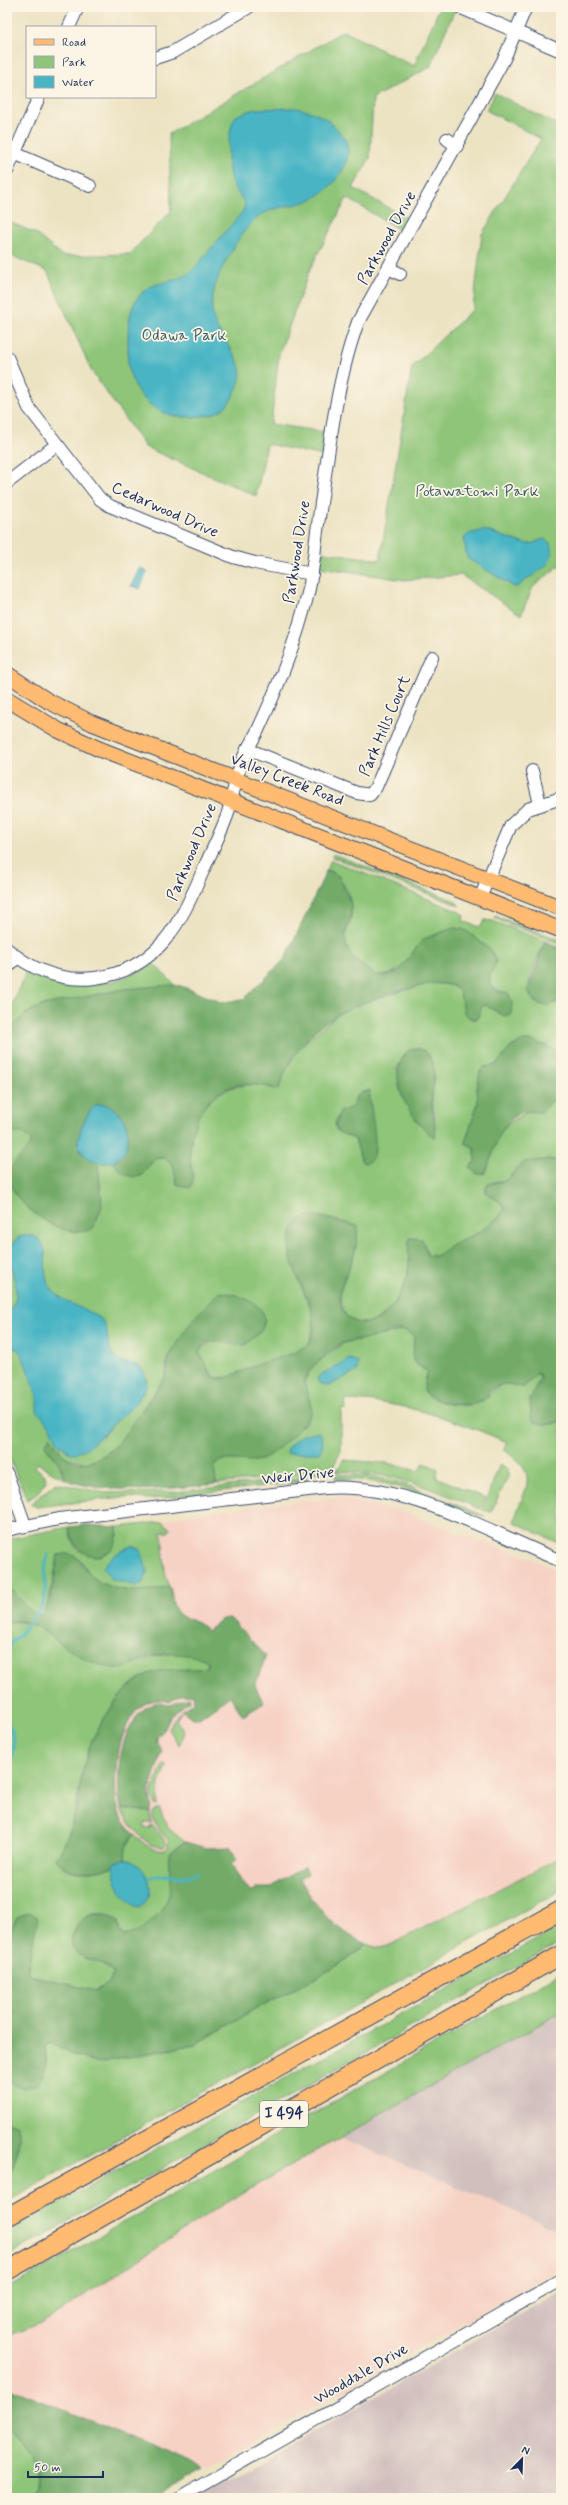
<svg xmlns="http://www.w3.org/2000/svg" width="568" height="2505" viewBox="0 0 568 2505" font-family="Mynerve,sans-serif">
<rect width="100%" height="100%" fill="#fcf5e5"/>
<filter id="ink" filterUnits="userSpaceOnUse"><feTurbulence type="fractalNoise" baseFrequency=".025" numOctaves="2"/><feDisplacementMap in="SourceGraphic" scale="8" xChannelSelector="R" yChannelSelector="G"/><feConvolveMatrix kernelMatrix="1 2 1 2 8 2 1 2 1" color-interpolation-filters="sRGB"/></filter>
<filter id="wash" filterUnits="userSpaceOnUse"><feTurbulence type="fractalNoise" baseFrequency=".012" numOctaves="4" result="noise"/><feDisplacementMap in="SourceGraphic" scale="16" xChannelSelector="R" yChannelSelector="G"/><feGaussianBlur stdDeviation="0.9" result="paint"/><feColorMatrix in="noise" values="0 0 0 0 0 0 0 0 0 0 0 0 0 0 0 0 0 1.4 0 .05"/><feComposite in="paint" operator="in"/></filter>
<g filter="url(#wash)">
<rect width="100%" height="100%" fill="#ece3c3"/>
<g fill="#f6d2c4">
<polygon points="338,1497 405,1512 465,1536 515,1552 561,1571 561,1890 159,2117 7,2051 7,1539 58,1528 84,1525 117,1527 163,1521 190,1513"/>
<polygon points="299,2120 561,2231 561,2268 154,2498 7,2498 7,2289"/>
</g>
<g fill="#d1bfbe">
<polygon points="561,1972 561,2231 299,2120 446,2038"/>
<polygon points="561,2291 561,2498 195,2498 269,2457"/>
</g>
<g fill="#8ec578" stroke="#547a6b" fill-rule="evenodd">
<polygon points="440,7 456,7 430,67 373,98 370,158 353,188 414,222 408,235 347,198 310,269 279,354 271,424 332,433 328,457 267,444 256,496 145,447 92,372 47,271 7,254 7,221 35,233 62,256 130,254 171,211 169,134 343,31 414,66"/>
<polygon points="495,93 561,127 561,564 533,587 521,615 461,575 404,580 320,567 323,552 380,560 412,367 473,309 482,234 541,139 486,110"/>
<polygon points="333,854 455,901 460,906 332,857"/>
<path d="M331 860 458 911 464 915 463 921 480 927 485 920 493 921 545 941C539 956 517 995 538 1004 547 1007 553 1004 561 1000V1052L518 1043 511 1047 496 1065 482 1069 478 1082V1103L465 1143 473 1146C479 1153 477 1161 470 1167L475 1173 484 1174C489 1168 490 1159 492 1151 501 1122 519 1114 546 1107L551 1101 561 1102V1162L549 1159 518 1166 507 1180 493 1182 484 1189 485 1192 503 1204 505 1209 499 1217 478 1233 454 1244 437 1256H428L424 1243 409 1241C408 1251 411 1261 408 1272 402 1297 378 1337 348 1318 330 1295 348 1277 354 1254 357 1245 357 1235 358 1226L313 1215 298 1279 315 1319 309 1344 294 1353 247 1369 237 1376 216 1378 205 1366 199 1352C205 1339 248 1333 263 1328L265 1319 205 1307C190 1324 177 1340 167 1361 165 1367 168 1372 164 1379L117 1445 99 1459 87 1463 68 1458 63 1455 51 1437 55 1457 66 1480 37 1463 35 1467 45 1475 46 1481 36 1495 27 1500 7 1452V1017L26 972C69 992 113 989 153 963L219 1029 165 1158 173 1164 177 1184 186 1188 193 1178C177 1121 217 1068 278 1090L288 1064 300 1046 342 1011 376 998 431 983 450 985 459 990 469 1018 475 1020 482 1006 485 1005 501 1014 504 992 494 989C488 980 488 973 495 964L478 942 462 929 452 928 422 940 403 967 388 975H375L366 970 349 952 345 941C345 932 350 924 351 916 353 898 344 882 332 871L325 872ZM417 1048 425 1051 434 1069 432 1102 435 1119 420 1125 405 1102 397 1068 407 1052ZM369 1090 375 1152 369 1162H362L355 1139 336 1130C333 1114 342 1114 352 1107L356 1096ZM99 1317C111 1328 104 1348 117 1359 124 1365 133 1363 140 1367L147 1379 143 1393 102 1436 68 1452 59 1444 51 1428Z"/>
<polygon points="495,916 561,940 561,944 494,918"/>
<path d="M405 1330 414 1337 413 1359 416 1365 427 1371 428 1377 424 1388C433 1404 463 1410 480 1402 500 1393 492 1377 522 1387L536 1374 541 1375 530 1401 540 1424H553L561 1421V1544L514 1522C523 1487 543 1477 504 1450L507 1442C454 1420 404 1401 345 1400L346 1409 341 1410V1451L331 1471 216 1484 214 1467 217 1462 225 1460 261 1459 304 1424C316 1409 306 1398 304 1382L312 1367 344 1343Z"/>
<path d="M343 1460 387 1463 418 1471 424 1463 438 1469 436 1477 485 1498 480 1509C433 1489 388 1470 336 1472Z"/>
<polygon points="500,1464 508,1469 508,1477 491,1512 482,1510"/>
<path d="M335 1475H366L402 1483 485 1516 476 1515C429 1496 387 1478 336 1479Z"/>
<polygon points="307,1477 307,1481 152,1499 123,1497 37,1507 30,1504 56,1483 105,1493 176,1492"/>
<path d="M164 1522 170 1529 168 1532H162L165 1571 169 1586C146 1593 114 1594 94 1578 88 1573 85 1566 81 1560L75 1557 58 1555 49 1602 42 1615 31 1612 7 1587V1539L69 1527 71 1539 78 1550 88 1554 100 1555 118 1536 117 1527Z"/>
<path d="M7 1622H21L32 1625 125 1667C147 1658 187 1644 208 1662L206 1668C189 1671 161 1669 146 1675 134 1680 124 1691 116 1701 107 1714 97 1728 91 1743 76 1782 80 1823 56 1859 70 1880 93 1870 113 1867 115 1881 123 1893 132 1904H143C155 1887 149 1876 136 1865 132 1862 130 1859 125 1859L126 1847 134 1835C142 1842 159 1857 169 1847V1841C161 1833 152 1824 153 1812L159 1808 168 1828 185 1842C180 1845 173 1849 170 1854 166 1861 172 1873 172 1881 171 1906 148 1932 124 1936L120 1933 118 1922C96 1904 79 1916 71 1939L114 1973 108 1984 96 1991 30 1975 28 1968 37 1916 17 1917 7 1940Z"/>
<polygon points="182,1710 176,1720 184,1732 179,1746 169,1729 173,1720"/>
<polygon points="163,1764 166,1766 159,1784 158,1805 156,1806 151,1792"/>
<path d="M121 1808 150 1812 152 1823H145L144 1828 149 1829 152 1825 167 1843 166 1846C149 1853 126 1822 121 1808Z"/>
<polygon points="561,1857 561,1890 7,2202 7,2051 47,2061 45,2046 51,2043 74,2055 97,2063 196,2044 270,2001 316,1978 347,1960 366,1944 379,1948 388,1946"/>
<polygon points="561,1926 561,1942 7,2256 7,2232"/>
<polygon points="561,1972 561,2012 232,2199 40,2324 7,2336 7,2289"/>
<path d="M7 2428C24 2447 50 2472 33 2498H7Z"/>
</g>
<g fill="#72aa68" stroke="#466c63">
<path d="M327 870 339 876 351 904V917L345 933 346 947 356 960 375 975H388L399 971 422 940 452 928 462 929 468 932 491 950 496 961C494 970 482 983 496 991 500 993 505 991 509 994L512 1003 511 1014 504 1016 485 1005 482 1006 477 1019 469 1018 464 1012 459 990C444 978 424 985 407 989 344 1006 301 1024 278 1090 227 1070 191 1103 190 1155 189 1165 197 1180 190 1188L177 1184 173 1164 165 1158 155 1159 141 1176C129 1179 120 1172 113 1162L117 1160 121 1115 110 1106 90 1111 78 1142 81 1152 98 1162 102 1206 94 1227C71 1246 9 1204 9 1177 9 1160 29 1154 31 1140L23 1133H7V1032L25 1014 43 1005 124 989 170 985 181 986 221 1002 243 1000 285 959Z"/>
<polygon points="545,941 561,948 561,1000 547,1006 534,1001 528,990"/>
<path d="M523 1041H533L561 1052V1102L551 1101 542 1112C537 1113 532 1110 527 1111 498 1118 495 1153 485 1173L478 1174 470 1167 475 1161V1148L465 1143 478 1103 477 1089 480 1071 484 1067 496 1065 511 1047Z"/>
<path d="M413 1048 425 1051C440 1064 431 1087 432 1104 432 1116 437 1125 435 1138 413 1122 388 1085 402 1059 405 1054 407 1050 413 1048Z"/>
<path d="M370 1090C367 1106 386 1159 365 1163L362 1162 355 1139 338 1132 335 1125 340 1112 352 1107 358 1094Z"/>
<path d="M549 1159 561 1162V1421C552 1424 538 1427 531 1419L530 1398 541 1379 538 1373 524 1387C515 1387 510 1382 500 1385 492 1388 488 1397 481 1401 470 1408 430 1404 424 1390L427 1371 413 1361 414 1337C404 1323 386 1334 372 1338 363 1341 354 1339 345 1342 333 1348 307 1368 304 1382L312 1410C311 1421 272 1456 261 1460 247 1464 231 1456 217 1462L214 1467 216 1484C172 1489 107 1495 66 1480L60 1464 45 1446 50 1436C55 1442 58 1451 65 1456 83 1471 103 1458 117 1445L164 1379C169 1371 166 1364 170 1356 181 1331 200 1311 219 1292 235 1293 262 1301 265 1319L260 1332 245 1345C229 1348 209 1331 199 1352L211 1375 216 1378H226L256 1365 294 1353 309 1344C331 1302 262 1255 302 1218L313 1215 358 1226C357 1235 357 1245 354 1254 347 1277 330 1295 348 1318 378 1337 403 1297 408 1271 411 1261 406 1247 410 1238L422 1239 428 1256H437L454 1244 478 1233 499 1217 505 1209 503 1204 485 1192 488 1184 507 1180 524 1162Z"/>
<path d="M87 1525 117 1527C123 1561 76 1570 69 1527Z"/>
<path d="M58 1555C82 1550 80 1567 94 1578 115 1594 145 1593 169 1586 174 1594 170 1605 178 1613 188 1623 197 1616 207 1631L222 1619 230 1618 266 1656 255 1686 264 1703 243 1716 230 1696 198 1719 192 1718 182 1710 193 1703 194 1697 192 1694 182 1695 169 1702C121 1686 108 1780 119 1812 121 1820 128 1828 134 1835L126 1847 125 1859 117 1861 113 1867C92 1870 71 1879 56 1859 81 1822 76 1783 91 1743 97 1729 106 1716 114 1704 123 1692 133 1682 146 1675 166 1666 186 1671 206 1668L209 1664C206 1658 199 1657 193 1656 177 1653 161 1653 145 1658 135 1662 125 1670 114 1668 95 1666 76 1655 61 1644 45 1632 29 1617 7 1622V1587C20 1594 25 1612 40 1615L44 1613 52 1592Z"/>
<path d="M190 1697 189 1701 171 1716 164 1730 157 1737V1742L162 1751 149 1791 152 1806 150 1812 121 1808C114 1778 120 1715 155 1703 161 1701 164 1706 170 1705 177 1704 182 1698 190 1697Z"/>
<path d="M185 1842 206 1848 230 1847 237 1859 231 1865 250 1892 256 1888H270L305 1866 308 1874 300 1878C315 1908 336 1930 366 1944L347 1960 316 1978 270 2001 196 2044 97 2063 74 2055 51 2043 45 2046 46 2068 38 2084 23 2088 8 2083 7 2020 13 2017 14 2011 7 2005V1940L17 1917 30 1912 38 1918 28 1968 30 1975 96 1991 108 1984 114 1973C106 1959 80 1963 73 1948 70 1943 72 1938 74 1933 81 1912 101 1909 118 1923L120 1933 124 1936C147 1932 170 1907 171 1884 172 1875 167 1865 169 1856 171 1850 179 1846 185 1842Z"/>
<path d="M10 2122 16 2124C24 2133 15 2169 7 2178V2123Z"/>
<path d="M7 2387 192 2462 204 2470 154 2498H33C50 2472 24 2447 7 2428Z"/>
</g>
<g fill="#49b5c4" stroke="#327291">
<path d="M295 108C317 112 331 119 344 138 358 160 332 189 312 199 296 207 276 205 261 215 248 223 237 241 230 254 219 272 207 299 214 321 222 346 253 362 235 392 232 399 228 406 221 410 212 416 203 416 192 417 161 419 136 400 129 370 127 361 128 351 128 343 128 325 129 306 142 293 155 280 177 283 191 272L243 211 245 204C242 197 235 191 232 183 226 168 227 128 236 116L254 109Z"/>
<path d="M484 530 522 543 530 544 544 539 551 544C556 563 541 570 527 579 522 582 520 587 514 587L467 558 464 538 469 534Z"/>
<polygon points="142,568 147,572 140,589 131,586 139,569"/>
<path d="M104 1104C143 1117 131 1177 92 1160 85 1156 80 1152 78 1145 78 1132 86 1113 96 1105Z"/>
<path d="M21 1236H33C53 1244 41 1267 48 1283 59 1305 86 1306 103 1321 110 1333 105 1352 119 1361 126 1364 134 1363 140 1367L144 1372 147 1385 135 1404 89 1447 77 1453H71L59 1444 50 1426 37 1411V1396L22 1355 17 1349 7 1346C7 1338 4 1322 7 1315 11 1308 15 1304 16 1295 17 1278 0 1247 21 1236Z"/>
<polygon points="350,1359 358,1362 357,1371 328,1386 319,1383 317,1379 320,1375"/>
<path d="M314 1432 320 1433C324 1438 323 1448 319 1453H287V1448L300 1436Z"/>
<path d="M133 1546 141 1550 147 1571 144 1582 137 1586 111 1579 103 1568C106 1560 125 1547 133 1546Z"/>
<path d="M129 1859C147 1866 161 1897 138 1907 125 1903 109 1876 115 1863L120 1860Z"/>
</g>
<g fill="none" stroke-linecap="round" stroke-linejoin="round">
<g stroke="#49b5c4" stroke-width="3">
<path d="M7 1648C18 1635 44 1612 45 1595 46 1581 43 1569 48 1555"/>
<path d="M7 1721C17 1739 15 1753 7 1771"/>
<polyline points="149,1878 165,1875 184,1877 198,1873"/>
</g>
</g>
</g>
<g filter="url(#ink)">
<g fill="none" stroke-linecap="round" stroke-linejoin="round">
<defs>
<g id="minor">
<polyline points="459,7 561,51"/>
<polyline points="69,27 78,7"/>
<polyline points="155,58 173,52 249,7"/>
<polyline points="447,139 457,146"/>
<polyline points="14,153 90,186"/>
<polyline points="7,171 39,97"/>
<polyline points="389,268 400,274"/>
<polyline points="7,357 29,408 100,499 110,506 233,557 255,563 312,574"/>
<polyline points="7,483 56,445"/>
<polyline points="247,749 357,793 370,795 376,787 432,657"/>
<polyline points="532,771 540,804"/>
<polyline points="480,898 511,825 528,809 561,798"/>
<path d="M7 949C32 970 62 982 95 978 157 970 180 924 202 873 210 854 220 835 227 816 233 797 235 777 243 759 247 749 253 740 258 730 278 687 296 642 307 597 313 575 314 553 317 531 327 465 335 384 358 322L504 59 526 7"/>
<polyline points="7,968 17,957"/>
<polyline points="7,1474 25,1525"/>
<path d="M7 1530 59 1519 325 1488C406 1482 487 1531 561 1561"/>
<polyline points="179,2498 561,2280"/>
</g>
<g id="major">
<polyline points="7,674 48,701 92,723 561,908"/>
<polyline points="7,699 58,730 99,749 561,930"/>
</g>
<g id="highway">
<polyline points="7,2217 561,1910"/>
<polyline points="7,2271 561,1955"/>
</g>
</defs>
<use href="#minor" stroke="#3a4a6d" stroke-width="14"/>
<use href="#major" stroke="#3a4a6d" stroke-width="17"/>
<use href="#highway" stroke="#3a4a6d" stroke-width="20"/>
<use href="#minor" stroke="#fff" stroke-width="12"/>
<use href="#major" stroke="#febb71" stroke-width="15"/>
<use href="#highway" stroke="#febb71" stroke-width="18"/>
</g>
</g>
<g text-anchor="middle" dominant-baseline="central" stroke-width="3.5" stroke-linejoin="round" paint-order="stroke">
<rect fill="#fcf5e5" stroke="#5e6a86" stroke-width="1" x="260" y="2101" width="48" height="26" rx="3"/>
<g font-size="15" font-weight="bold" fill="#1b2f5e">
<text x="284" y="2114">I 494</text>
</g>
<g font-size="16" fill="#1b2f5e" stroke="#fcf5e5">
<text transform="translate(387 238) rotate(-61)">Parkwood Drive</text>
<text transform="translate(165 510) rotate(24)">Cedarwood Drive</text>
<text transform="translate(297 552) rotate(-81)">Parkwood Drive</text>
<text transform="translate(385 726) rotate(-67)">Park Hills Court</text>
<text transform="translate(287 780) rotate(21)">Valley Creek Road</text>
<text transform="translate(192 852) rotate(-67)">Parkwood Drive</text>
<text transform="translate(298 1476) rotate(-6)">Weir Drive</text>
<text transform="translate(361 2374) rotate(-30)">Wooddale Drive</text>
</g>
<g font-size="16" fill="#3e5c66" stroke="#fcf5e5">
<text x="184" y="335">Odawa Park</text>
<text x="477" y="491">Potawatomi Park</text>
</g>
</g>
<rect width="568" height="2505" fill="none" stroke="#fcf5e5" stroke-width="24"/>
<rect x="26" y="26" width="130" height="72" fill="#fcf5e5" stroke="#a2a6af"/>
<rect x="34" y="39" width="20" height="6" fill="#febb71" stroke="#a2a6af"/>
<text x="62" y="46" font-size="12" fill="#1b2f5e">Road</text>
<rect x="34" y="56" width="20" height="12" fill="#8ec578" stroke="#a2a6af"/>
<text x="62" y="66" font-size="12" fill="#1b2f5e">Park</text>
<rect x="34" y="76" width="20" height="12" fill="#49b5c4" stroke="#a2a6af"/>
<text x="62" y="86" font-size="12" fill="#1b2f5e">Water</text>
<g transform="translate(522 2459) rotate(23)" stroke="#fcf5e5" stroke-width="3" paint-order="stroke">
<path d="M0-3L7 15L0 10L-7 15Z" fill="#1b2f5e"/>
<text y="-6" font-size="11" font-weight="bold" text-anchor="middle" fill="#1b2f5e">N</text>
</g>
<path d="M28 2471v6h75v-6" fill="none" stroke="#1b2f5e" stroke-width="2"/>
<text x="34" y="2471" font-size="12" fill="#1b2f5e" stroke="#fcf5e5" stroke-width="3" paint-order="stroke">50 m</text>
</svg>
